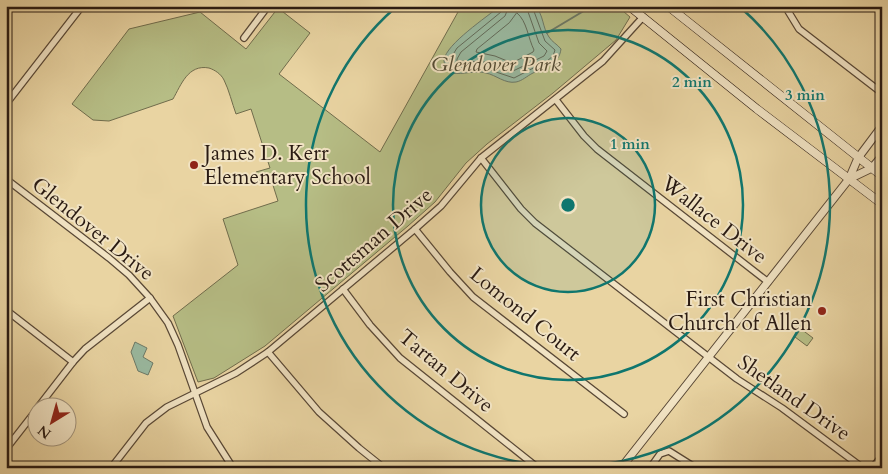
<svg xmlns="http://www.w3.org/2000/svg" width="888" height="474" viewBox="0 0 888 474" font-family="Cardo,serif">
<rect width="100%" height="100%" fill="#e9d4a2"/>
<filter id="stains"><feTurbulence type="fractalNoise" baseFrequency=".004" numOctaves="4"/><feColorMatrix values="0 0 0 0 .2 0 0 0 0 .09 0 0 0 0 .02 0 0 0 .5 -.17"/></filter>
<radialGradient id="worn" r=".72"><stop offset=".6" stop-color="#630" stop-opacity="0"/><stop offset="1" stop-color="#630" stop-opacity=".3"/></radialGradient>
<g fill="#b6bd85" stroke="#706c4c">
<path d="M464 6H617L630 17 616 40 553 93 487 144 466 163 435 202 408 226 265 346 214 378 198 382 173 316 238 265 223 219 278 201 271 179 260 182 256 172 270 168 251 109 236 114C232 103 229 90 224 80 221 74 215 70 209 68 188 64 181 85 173 99L109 121 93 120 72 104 129 29 200 12 246 49 278 8 310 33 279 74 380 152 458 12Z"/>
<polygon points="801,329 813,338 807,346 795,337"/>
</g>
<g fill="#99b9a0" stroke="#6c7967">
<path d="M500 6H535C544 15 542 27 549 37 552 42 557 44 561 49 559 65 544 67 533 73 527 76 522 81 516 82 505 84 496 75 486 73 475 70 463 75 452 73 447 69 444 66 444 60 446 44 487 17 500 6Z"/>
<polygon points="135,342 147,348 143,357 153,363 148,375 138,371 131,352"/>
</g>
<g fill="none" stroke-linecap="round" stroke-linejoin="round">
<g stroke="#616a59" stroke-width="1">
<polyline points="502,6 501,12 457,48 449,61 453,68 481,67 514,78 547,61 553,56 555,50 545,41 532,6"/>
<polyline points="509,6 505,16 461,52 457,59 457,61 486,62 513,71 544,56 547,51 539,43 526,6"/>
<path d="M517 13C527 21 528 38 534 50L533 52 512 63 495 56 476 52 477 49 509 23Z"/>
</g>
<polyline stroke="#6c7967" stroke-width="2" points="547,33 592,6"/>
<defs>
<g id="minor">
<polyline points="788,11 799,29 882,93"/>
<polyline points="244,38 268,6"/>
<polyline points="556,100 584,136 597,149 768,282"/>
<polyline points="6,104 82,6"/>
<polyline points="481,158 521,209 535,223 737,379 782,408 863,468"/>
<polyline points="6,179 109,258 129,275 150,298 168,323 178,345 207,427 233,468"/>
<polyline points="415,229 450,272 473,297 624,414"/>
<polyline points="343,289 370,325 400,358 538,468"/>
<polyline points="6,310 73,362"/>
<polyline points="268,352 319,412 359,448 384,468"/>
<polyline points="39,406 73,362 85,349 150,298"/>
<polyline points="6,449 38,408"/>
<polyline points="111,468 146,423 167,407 236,373 268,352 415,229 441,206 481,158 603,61 643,17"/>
<polyline points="650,468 660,454 669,451 696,468"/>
<polyline points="872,468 882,456"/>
</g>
<g id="tertiary">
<polyline points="849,179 872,168 882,156"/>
<polyline points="621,468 849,179 858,158 882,126"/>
</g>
<g id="secondary">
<polyline points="629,6 757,109 882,204"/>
<polyline points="668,6 882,176"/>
</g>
</defs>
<use href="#minor" stroke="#594836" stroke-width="8"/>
<use href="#tertiary" stroke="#594836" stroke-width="9"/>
<use href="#secondary" stroke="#291a12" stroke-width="9"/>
<use href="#minor" stroke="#f1e3c3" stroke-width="5.5"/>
<use href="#tertiary" stroke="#f1e3c3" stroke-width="7"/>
<use href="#secondary" stroke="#f1e3c3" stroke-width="8"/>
</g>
<circle cx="568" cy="205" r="87" fill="#0f766e" fill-opacity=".12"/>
<g fill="none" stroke="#0f766e" stroke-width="2.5">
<circle cx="568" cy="205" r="87"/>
<circle cx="568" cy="205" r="175"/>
<path d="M740 7A262 262 0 1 1 396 7"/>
</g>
<g fill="#8f2418" stroke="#f1e3c3" stroke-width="2">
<circle cx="194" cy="165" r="5"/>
<circle cx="822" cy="311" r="5"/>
</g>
<g text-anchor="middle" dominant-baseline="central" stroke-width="4" stroke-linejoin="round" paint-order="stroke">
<g font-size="21" font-style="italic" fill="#534b34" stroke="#f1e3c3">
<text x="496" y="64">Glendover Park</text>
</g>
<g font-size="21" fill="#291a12" stroke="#f1e3c3" text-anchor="start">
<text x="204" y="153">James D. Kerr<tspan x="204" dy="24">Elementary School</tspan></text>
<text x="812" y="299" text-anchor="end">First Christian<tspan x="812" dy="24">Church of Allen</tspan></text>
</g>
<g font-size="21" fill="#291a12" stroke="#f1e3c3">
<text transform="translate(714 220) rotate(38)">Wallace Drive</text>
<text transform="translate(93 229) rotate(39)">Glendover Drive</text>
<text transform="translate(374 240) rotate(-41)">Scottsman Drive</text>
<text transform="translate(525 314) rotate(39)">Lomond Court</text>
<text transform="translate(446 371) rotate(40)">Tartan Drive</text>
<text transform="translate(794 398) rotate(35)">Shetland Drive</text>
</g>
</g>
<circle cx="568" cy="205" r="8" fill="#0f766e" stroke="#f1e3c3" stroke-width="2.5"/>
<g font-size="15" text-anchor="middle" font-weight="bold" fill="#0f766e" stroke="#f1e3c3" stroke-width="4" stroke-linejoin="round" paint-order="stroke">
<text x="692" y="87">2 min</text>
<text x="805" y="100">3 min</text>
<text x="630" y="149">1 min</text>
</g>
<rect width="888" height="474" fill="none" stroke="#e9d4a2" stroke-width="25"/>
<rect x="8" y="8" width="873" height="459" fill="none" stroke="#291a12" stroke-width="2.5"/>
<rect x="12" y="12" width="863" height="449" fill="none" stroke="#291a12"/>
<g transform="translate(52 422) rotate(217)"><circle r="24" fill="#f1e3c3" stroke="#a1937c"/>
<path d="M0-4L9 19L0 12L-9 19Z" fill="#8f2418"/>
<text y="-8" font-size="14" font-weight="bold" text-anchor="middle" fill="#291a12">N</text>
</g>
<rect width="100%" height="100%" filter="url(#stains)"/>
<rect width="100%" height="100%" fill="url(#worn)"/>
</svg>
